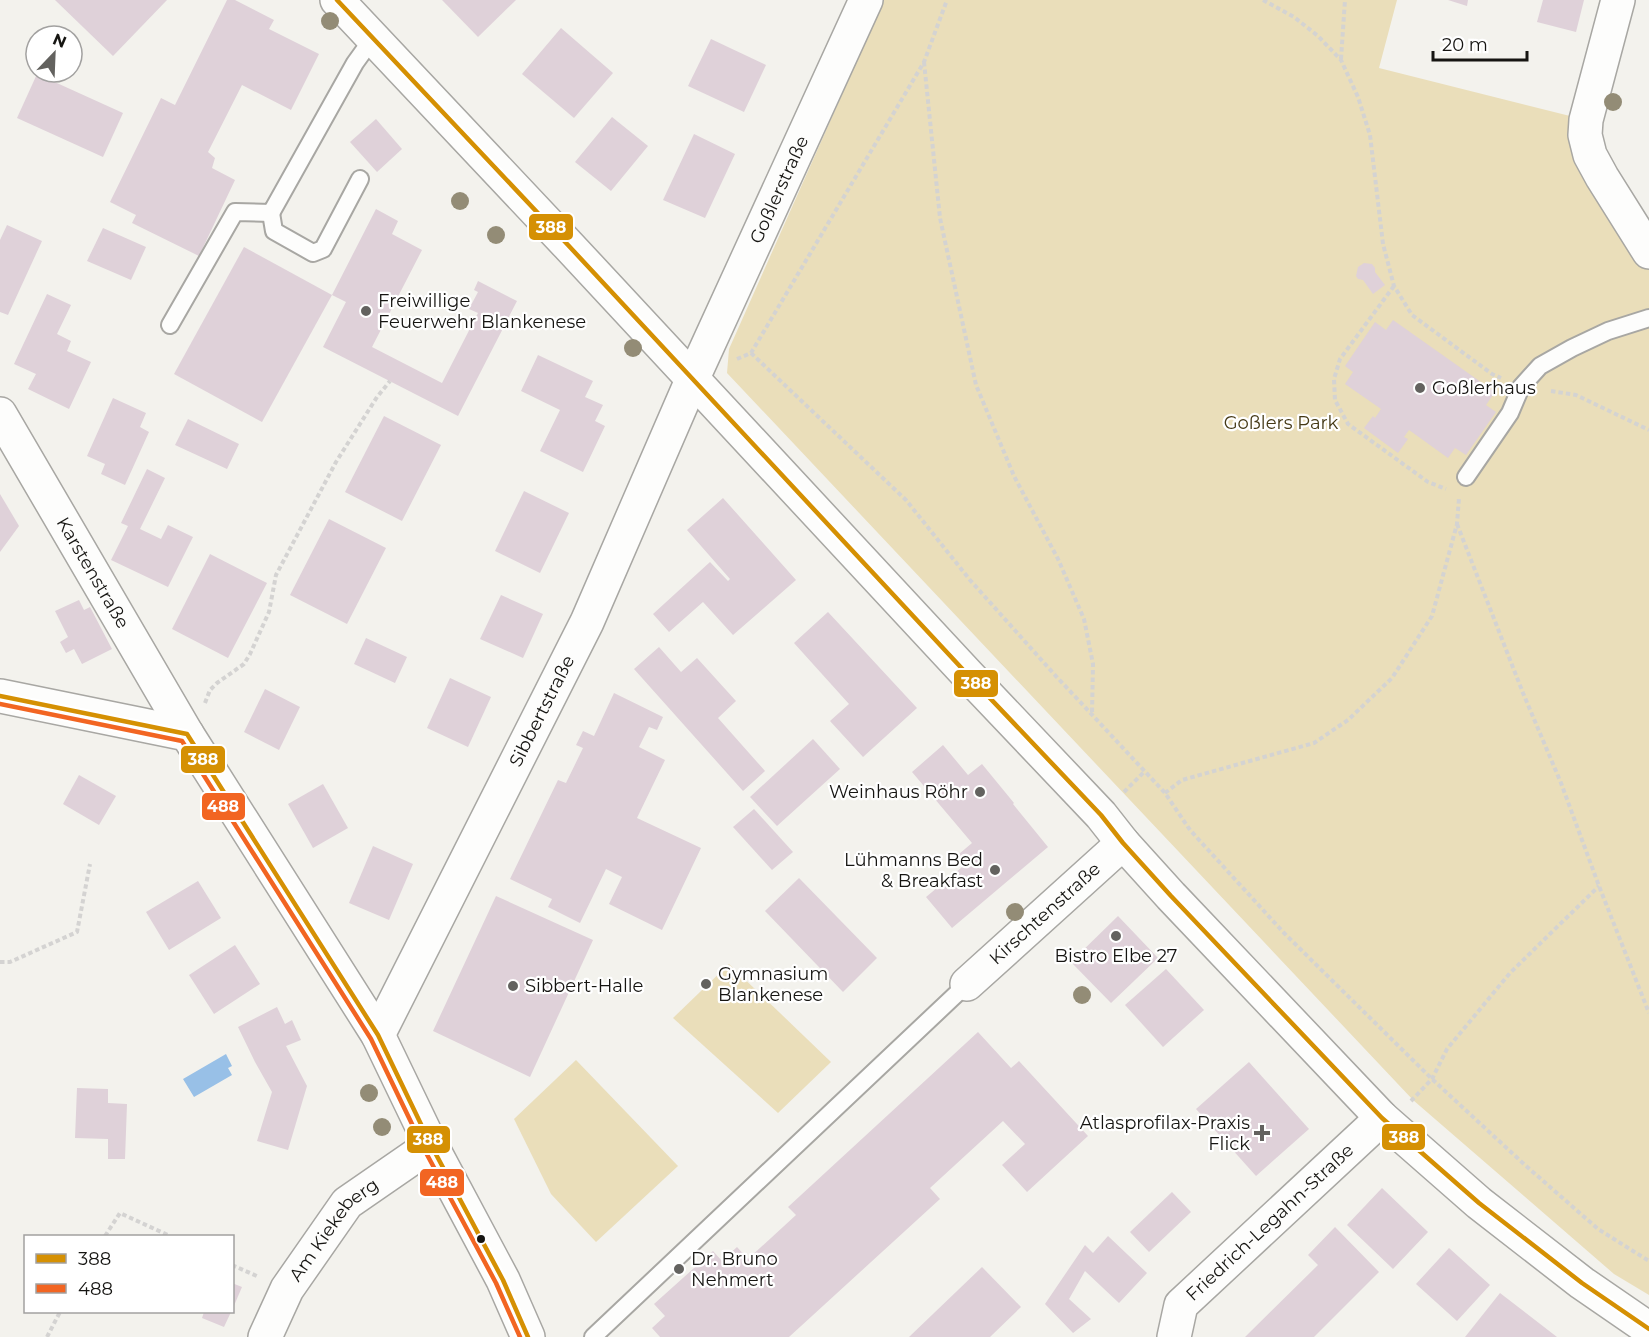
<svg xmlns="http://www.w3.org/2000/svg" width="1649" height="1337" viewBox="0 0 1649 1337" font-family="Montserrat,sans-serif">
<rect width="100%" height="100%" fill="#f3f2ed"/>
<g fill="#eadeba">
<polygon points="884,0 1397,0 1379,68 1586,120 1649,251 1649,1295 1614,1274 1413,1100 727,373 729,349"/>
<polygon points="729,964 831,1062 778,1113 673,1018"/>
<polygon points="576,1060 678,1166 596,1242 551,1194 514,1119"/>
</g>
<polygon fill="#98c0e7" points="226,1054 232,1066 228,1068 232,1075 194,1097 183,1079"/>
<g fill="#dfd1d9">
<polygon points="55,0 167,0 113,56"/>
<polygon points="227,0 235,0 274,20 269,29 319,54 291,110 242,85 208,152 215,158 212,168 235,180 199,256 132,223 136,215 110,202 161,98 175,105"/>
<polygon points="442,0 516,0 478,37"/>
<polygon points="1448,0 1468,0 1467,6"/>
<polygon points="1543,0 1584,0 1576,32 1537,22"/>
<polygon points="561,28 613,73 574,118 522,74"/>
<polygon points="711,39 766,65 744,112 688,86"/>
<polygon points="37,74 123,113 103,157 17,118"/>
<polygon points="612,117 648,146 611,191 575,162"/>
<polygon points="376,119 402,149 377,172 350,142"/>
<polygon points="694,134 735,154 705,218 663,200"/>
<polygon points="376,209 398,221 392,234 422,250 372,347 442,383 478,313 469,309 478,292 474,290 478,281 517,301 458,416 323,347 346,302 332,295"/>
<polygon points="7,225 42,241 8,315 0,312 0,240"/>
<polygon points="103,228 146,247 131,280 87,261"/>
<polygon points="244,247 332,295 262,422 174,374"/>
<polygon points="1364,263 1372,264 1375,268 1375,272 1385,285 1373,294 1363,280 1358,279 1356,276 1358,267"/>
<polygon points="47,294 71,305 57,334 71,341 67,351 91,362 69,409 28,389 36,374 14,364"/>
<polygon points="1393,320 1495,392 1486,405 1496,412 1466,455 1455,448 1448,458 1409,430 1404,437 1408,439 1398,453 1364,428 1373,416 1375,418 1381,409 1345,384 1353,372 1345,366 1375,322 1386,330"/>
<polygon points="538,355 593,381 585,397 603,405 595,421 605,426 583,472 540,451 560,410 521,391"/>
<polygon points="113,398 146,413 140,427 149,432 125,485 101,474 105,464 87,456"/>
<polygon points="384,416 441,445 402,521 345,492"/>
<polygon points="188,419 239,444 227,469 175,445"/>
<polygon points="147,469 165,478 140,529 161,539 168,525 193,537 168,587 111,560 128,526 121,523"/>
<polygon points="524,491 569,513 540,573 495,551"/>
<polygon points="0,494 19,526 0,552"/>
<polygon points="723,498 796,580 733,635 703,602 669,632 653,614 710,562 728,581 730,579 687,530"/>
<polygon points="329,519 386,548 347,624 290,595"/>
<polygon points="210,554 267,583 228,658 172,629"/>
<polygon points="501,595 543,614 523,658 480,639"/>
<polygon points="79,600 84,610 90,607 112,649 82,664 74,649 66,653 60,642 68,637 55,611"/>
<polygon points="828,612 917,708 863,757 830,721 849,704 794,643"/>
<polygon points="366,638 407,657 395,683 354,664"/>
<polygon points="659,647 681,672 697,658 736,701 718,718 765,771 743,791 634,669"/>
<polygon points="450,678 491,697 468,747 427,728"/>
<polygon points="265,689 300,707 279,750 244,732"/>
<polygon points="614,693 663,717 657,730 649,727 639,747 665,760 637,818 701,848 662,930 609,904 622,877 606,869 580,923 548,907 552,899 510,879 558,780 566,783 583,748 576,745 583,731 594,736"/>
<polygon points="813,739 840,769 777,826 750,797"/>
<polygon points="943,745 968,775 982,764 1014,803 1013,804 1048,847 952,928 926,897 967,863 959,854 972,843 912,772"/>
<polygon points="79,775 116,796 99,825 63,804"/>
<polygon points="323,784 348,828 313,848 288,804"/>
<polygon points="754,809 793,852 772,870 733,827"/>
<polygon points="373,846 413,864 389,920 349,903"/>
<polygon points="799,878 877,958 843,992 765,911"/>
<polygon points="198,881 221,918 169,950 146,912"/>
<polygon points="496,896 593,940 530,1077 433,1031"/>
<polygon points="1118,916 1158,958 1111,1003 1071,962"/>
<polygon points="235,945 260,984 214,1014 189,975"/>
<polygon points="1166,969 1204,1010 1163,1047 1125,1005"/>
<polygon points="277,1007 285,1024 292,1020 301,1040 286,1046 307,1086 288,1150 257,1141 272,1092 255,1062 238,1027"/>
<polygon points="978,1032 1011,1068 1019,1061 1088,1136 1027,1192 1002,1165 1025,1144 1003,1121 930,1188 940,1199 789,1337 660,1337 652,1328 665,1316 654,1304 713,1251 722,1261 737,1247 748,1259 796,1215 788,1207"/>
<polygon points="1249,1062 1309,1129 1256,1176 1196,1109"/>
<polygon points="77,1088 108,1089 108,1103 127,1104 125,1159 108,1159 108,1139 75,1138"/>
<polygon points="1382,1188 1428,1232 1393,1269 1347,1225"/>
<polygon points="1172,1192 1191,1212 1149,1252 1130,1232"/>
<polygon points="1335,1227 1379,1272 1314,1337 1245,1337 1318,1265 1308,1255"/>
<polygon points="1108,1236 1147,1273 1119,1303 1085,1271 1069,1299 1091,1319 1073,1333 1045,1304 1085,1245 1093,1253"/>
<polygon points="1449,1248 1490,1285 1457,1321 1416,1284"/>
<polygon points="982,1267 1021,1307 990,1337 909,1337"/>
<polygon points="232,1283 242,1287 233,1308 232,1308"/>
<polygon points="1500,1293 1557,1337 1465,1337"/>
<polygon points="204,1312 231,1312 224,1327 202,1318"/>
</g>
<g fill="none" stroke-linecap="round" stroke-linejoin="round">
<defs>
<g id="lane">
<polyline points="271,213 274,231 313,253 323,249 360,179"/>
<polyline points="170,325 235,212 271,213 355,63 373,38"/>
<polyline points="1466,477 1510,413 1521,387 1540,366 1572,348 1608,331 1649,318"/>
<polyline points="593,1337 967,984"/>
</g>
<g id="street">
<polyline points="1618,0 1586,120 1585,135 1590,155 1602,177 1649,252"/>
<path id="s1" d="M0 414 187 734"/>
<polyline points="0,696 187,734 378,1035 431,1145 503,1280 528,1337"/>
<path id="s2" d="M967 984 1123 843"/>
<path id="s3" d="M378 1035 587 622 692 380 866 0"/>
<path id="s4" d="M265 1337 287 1289 347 1203 431 1145"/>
<path id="s5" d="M1174 1337 1181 1305 1382 1118"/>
</g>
<polyline id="secondary" points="337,0 568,245 968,675 1101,815 1123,843 1171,896 1382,1118 1479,1203 1582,1283 1649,1329"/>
</defs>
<use href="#lane" stroke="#a8a7a3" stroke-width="20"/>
<use href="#street" stroke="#a8a7a3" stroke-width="36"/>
<use href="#secondary" stroke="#a8a7a3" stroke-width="36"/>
<g stroke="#d4d3d2" stroke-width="4" stroke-dasharray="4.5 3" stroke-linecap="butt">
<polyline points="1263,0 1294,17 1318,36 1341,60 1358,97 1370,135 1383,244 1394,286 1412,315 1492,374 1501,378"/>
<polyline points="1341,59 1345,0"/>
<polyline points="924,62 940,218 976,385 1014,476 1058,559 1084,619 1093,664 1092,714"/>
<polyline points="1394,286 1340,359 1334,379 1335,400 1348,424 1428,482 1446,489"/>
<polyline points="751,353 906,500 970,580 1054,674 1165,793 1190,830 1284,933 1432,1079 1525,1165 1598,1229 1649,1261"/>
<polyline points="737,359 751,353 924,62 947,0"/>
<polyline points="1551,391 1576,395 1649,430"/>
<polyline points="1457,524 1523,693 1561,783 1599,886 1649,1013"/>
<polyline points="205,703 210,690 217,683 244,664 250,654 269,612 276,575 336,462 377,397 390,381"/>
<polyline points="1124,792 1145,771"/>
<polyline points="1165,793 1182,780 1314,743 1348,720 1392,678 1432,616 1457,524 1459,498"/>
<polyline points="0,962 10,962 77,932 90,864"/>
<polyline points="1411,1101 1432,1079 1447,1049 1510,973 1599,886"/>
<polyline points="105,1236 120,1213 170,1236"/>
<polyline points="232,1265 259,1277"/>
<polyline points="47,1337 60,1312"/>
</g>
<use href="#lane" stroke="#fdfdfc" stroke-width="16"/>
<use href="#street" stroke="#fdfdfc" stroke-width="33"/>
<use href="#secondary" stroke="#fdfdfc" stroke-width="33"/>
<defs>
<g id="bus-1">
<polyline points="337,0 568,245 968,675 1101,815 1123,843 1171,896 1382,1118 1479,1203 1582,1283 1649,1329"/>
<polyline points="0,696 187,734 378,1035 431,1145 503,1280 528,1337"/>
</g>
<polyline id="bus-2" points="0,704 182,741 371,1039 424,1149 496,1283 520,1337"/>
</defs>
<use href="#bus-1" stroke="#fff" stroke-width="9"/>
<use href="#bus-2" stroke="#fff" stroke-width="9"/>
<use href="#bus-1" stroke="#d59003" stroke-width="4.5"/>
<use href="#bus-2" stroke="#f26522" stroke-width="4.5"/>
</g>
<g fill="#938c76">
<circle cx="330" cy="21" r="9"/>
<circle cx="1613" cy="102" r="9"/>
<circle cx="460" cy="201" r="9"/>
<circle cx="496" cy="235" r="9"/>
<circle cx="633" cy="348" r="9"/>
<circle cx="1015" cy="912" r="9"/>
<circle cx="1082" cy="995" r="9"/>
<circle cx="369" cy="1093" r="9"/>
<circle cx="382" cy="1127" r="9"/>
</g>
<g fill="#63625f" stroke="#fff" stroke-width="2">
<circle cx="366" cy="311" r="6"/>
<circle cx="1420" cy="388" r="6"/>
<circle cx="980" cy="792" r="6"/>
<circle cx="995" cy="870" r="6"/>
<circle cx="1116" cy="936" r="6"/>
<circle cx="706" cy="984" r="6"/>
<circle cx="513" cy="986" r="6"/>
<path d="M1259 1124h6v6h6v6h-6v6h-6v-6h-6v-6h6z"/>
<circle cx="679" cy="1269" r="6"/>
</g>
<circle fill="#161512" stroke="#fff" stroke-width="2" cx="481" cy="1239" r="5"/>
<g text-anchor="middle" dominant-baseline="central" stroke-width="4.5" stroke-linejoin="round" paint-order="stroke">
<g font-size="18" fill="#161512" stroke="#fff">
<text stroke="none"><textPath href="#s3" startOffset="936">Goßlerstraße</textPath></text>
<text stroke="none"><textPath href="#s1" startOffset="184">Karstenstraße</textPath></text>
<text stroke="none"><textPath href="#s3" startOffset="363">Sibbertstraße</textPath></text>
<text stroke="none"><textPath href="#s2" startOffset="105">Kirschtenstraße</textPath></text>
<text stroke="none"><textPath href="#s5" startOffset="154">Friedrich-Legahn-Straße</textPath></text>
<text stroke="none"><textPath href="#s4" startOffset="129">Am Kiekeberg</textPath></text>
</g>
<g font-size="18" fill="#161512" stroke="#fff" text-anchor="start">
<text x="378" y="301">Freiwillige<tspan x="378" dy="21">Feuerwehr Blankenese</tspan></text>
<text x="1432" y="388">Goßlerhaus</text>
<text x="968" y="792" text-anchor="end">Weinhaus Röhr</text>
<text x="983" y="860" text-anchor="end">Lühmanns Bed<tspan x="983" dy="21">&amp; Breakfast</tspan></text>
<text x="1116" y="956" text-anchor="middle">Bistro Elbe 27</text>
<text x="718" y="974">Gymnasium<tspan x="718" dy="21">Blankenese</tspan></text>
<text x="525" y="986">Sibbert-Halle</text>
<text x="1250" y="1123" text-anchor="end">Atlasprofilax-Praxis<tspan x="1250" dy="21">Flick</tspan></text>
<text x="691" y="1259">Dr. Bruno<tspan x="691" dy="21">Nehmert</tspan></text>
</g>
<g font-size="18" fill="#453915" stroke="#fff">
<text x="1281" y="423">Goßlers Park</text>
</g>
</g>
<g stroke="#fff" stroke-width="2">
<rect x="528" y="213" width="46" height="28" rx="6" fill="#d59003"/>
<rect x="953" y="669" width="46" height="29" rx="6" fill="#d59003"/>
<rect x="180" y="745" width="46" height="29" rx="6" fill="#d59003"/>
<rect x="201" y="792" width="45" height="29" rx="6" fill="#f26522"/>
<rect x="1381" y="1123" width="45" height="28" rx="6" fill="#d59003"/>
<rect x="406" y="1125" width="45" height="29" rx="6" fill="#d59003"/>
<rect x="419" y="1168" width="46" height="29" rx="6" fill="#f26522"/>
</g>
<g font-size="16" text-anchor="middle" font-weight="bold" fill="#fff">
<text x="551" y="233">388</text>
<text x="976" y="689">388</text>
<text x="203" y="765">388</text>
<text x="223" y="812">488</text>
<text x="1404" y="1143">388</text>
<text x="428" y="1145">388</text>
<text x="442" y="1188">488</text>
</g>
<rect x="24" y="1235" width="210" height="78" fill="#ffffff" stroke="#a2a1a0" stroke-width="1.5"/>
<rect x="36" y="1254" width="30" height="9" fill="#d59003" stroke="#a2a1a0" stroke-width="1.5"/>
<text x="78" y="1265" font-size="18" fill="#161512">388</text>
<rect x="36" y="1284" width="30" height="9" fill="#f26522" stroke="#a2a1a0" stroke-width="1.5"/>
<text x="78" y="1295" font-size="18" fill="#161512">488</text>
<g transform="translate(54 54) rotate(23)"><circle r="28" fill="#ffffff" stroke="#a2a1a0" stroke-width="1.5"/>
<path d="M0-4.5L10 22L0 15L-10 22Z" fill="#63625f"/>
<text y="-9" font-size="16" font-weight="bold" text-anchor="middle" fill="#161512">N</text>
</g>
<path d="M1433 51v9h94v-9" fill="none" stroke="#161512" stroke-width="3"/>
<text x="1442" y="51" font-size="18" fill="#161512" stroke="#ffffff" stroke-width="4.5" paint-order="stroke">20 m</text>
</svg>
